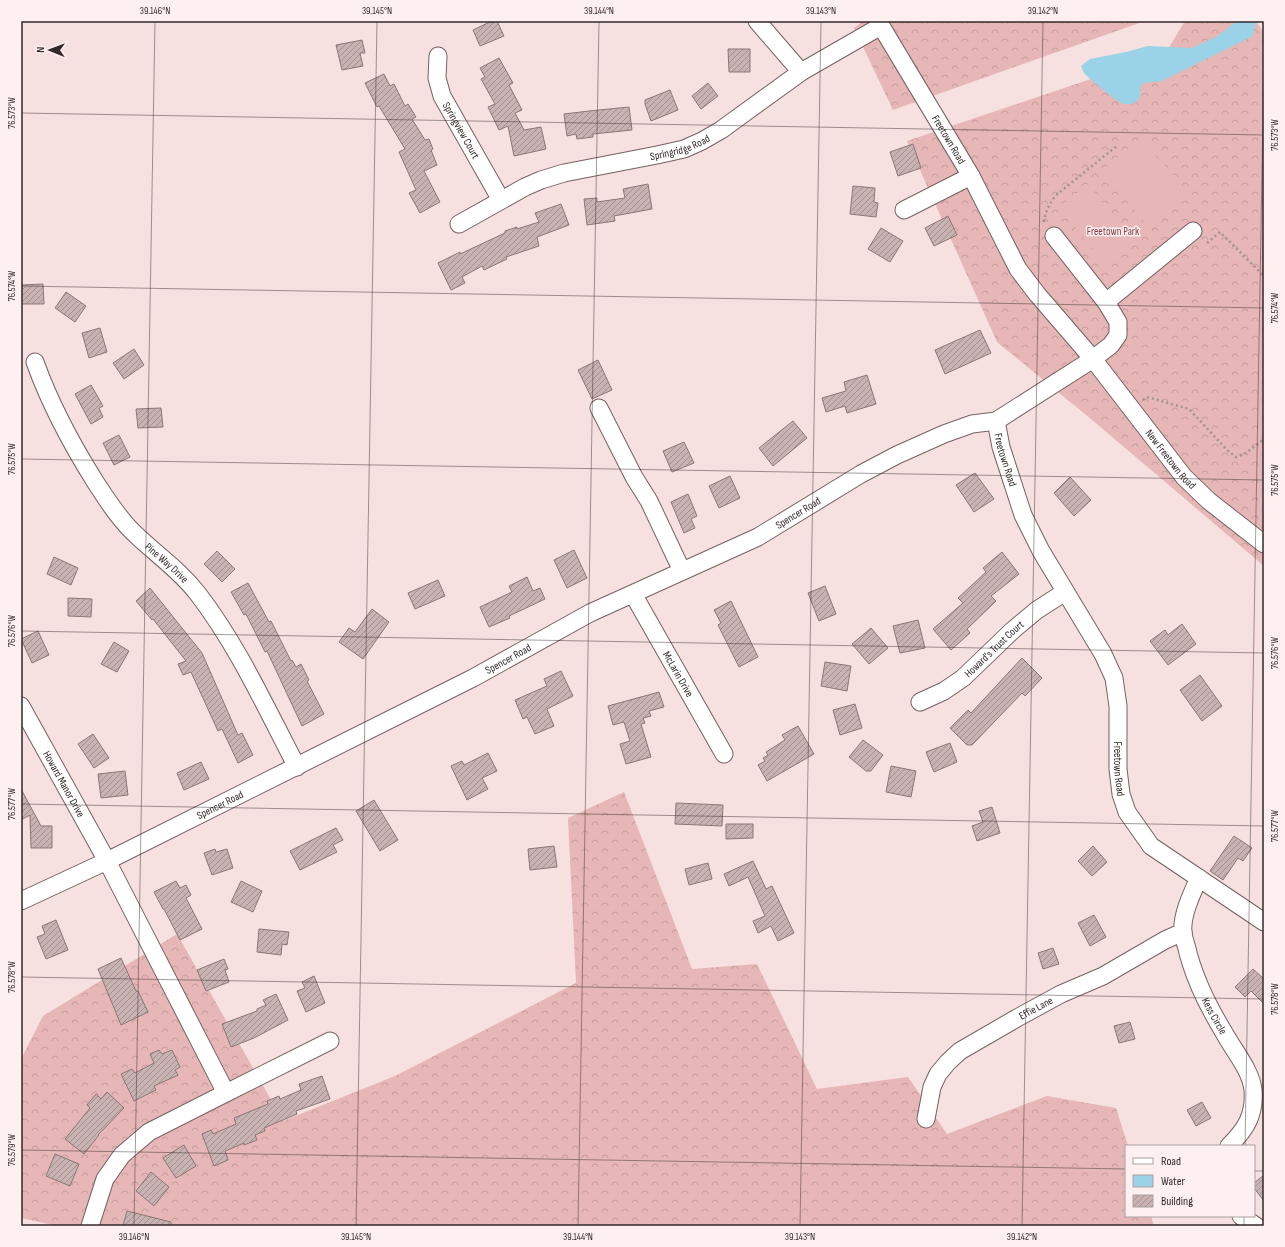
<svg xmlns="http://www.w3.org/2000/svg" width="1285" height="1247" viewBox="0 0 1285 1247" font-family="'Sofia Sans Condensed',sans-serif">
<defs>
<pattern id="forest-crowns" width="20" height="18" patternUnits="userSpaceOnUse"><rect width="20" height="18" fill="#e7b6b6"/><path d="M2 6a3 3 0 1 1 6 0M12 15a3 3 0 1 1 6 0" fill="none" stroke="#c79c9c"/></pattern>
<pattern id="building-hatch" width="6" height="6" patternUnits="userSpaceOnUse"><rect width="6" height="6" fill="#c8b2b2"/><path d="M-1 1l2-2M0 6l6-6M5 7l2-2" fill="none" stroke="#a39191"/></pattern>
</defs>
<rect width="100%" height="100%" fill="#f7e0e0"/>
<g fill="url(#forest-crowns)">
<polygon points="863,21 1145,21 893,110 854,28"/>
<polygon points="1185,21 1256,21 1264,33 1264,566 1091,419 997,342 907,141 1165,54"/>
<polygon points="624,792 692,969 757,964 817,1089 908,1077 947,1134 1047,1096 1116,1108 1128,1146 1126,1146 1126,1216 1151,1216 1154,1226 58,1226 21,1218 21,1059 43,1016 177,934 283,1121 395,1076 576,983 568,818"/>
</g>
<g fill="#e7b6b6">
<polygon points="1140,138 1188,192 1148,226 1101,172"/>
<polygon points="1087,184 1135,239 1105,263 1059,208"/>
</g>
<path fill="#9ad3e8" d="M1237 21H1256L1254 32 1251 37 1162 81 1143 83 1140 88C1143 101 1133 107 1121 103 1117 101 1088 78 1085 74 1083 72 1082 68 1081 66L1090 59 1126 52 1148 46 1192 48 1218 36Z"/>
<g fill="url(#building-hatch)" stroke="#8b7776">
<polygon points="492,21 497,21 504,36 480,46 473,30"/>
<polygon points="362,40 365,53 360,53 363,66 342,70 336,45"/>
<polygon points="728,49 750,49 750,72 729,72"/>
<polygon points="499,58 513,83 509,85 522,110 515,113 524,130 541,127 546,149 514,156 508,126 499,130 488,107 495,104 481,79 485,77 480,68"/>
<polygon points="384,74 390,86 394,84 405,106 408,104 416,117 412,119 425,140 429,139 433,149 431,150 437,165 424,171 440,202 420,213 409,193 416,190 399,152 405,149 379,106 377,107 365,83"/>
<polygon points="708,83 718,96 701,109 692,96"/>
<polygon points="670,90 678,110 651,121 645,104 645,100"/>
<polygon points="629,107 632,130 593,134 593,137 577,139 576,134 567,136 564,114 589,111"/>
<polygon points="913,144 921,168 898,176 890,152"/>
<polygon points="648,184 652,209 614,216 615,221 587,225 584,199 597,198 597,202 625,198 623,189"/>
<polygon points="853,186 875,188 874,202 878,203 876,217 850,214"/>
<polygon points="561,204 569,225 537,237 539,246 506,257 507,259 484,270 482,266 462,277 465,283 451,290 438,263 460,252 460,254 505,233 505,231 517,227 517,229 539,222 535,213"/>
<polygon points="948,216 957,235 934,246 925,228"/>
<polygon points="881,228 903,241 890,262 868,249"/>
<polygon points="43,284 44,304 21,304 21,285"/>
<polygon points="66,292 86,306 75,322 55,308"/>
<polygon points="100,328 107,352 89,358 82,333"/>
<polygon points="980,330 991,353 945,374 935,350"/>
<polygon points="134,349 144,365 124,379 113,363"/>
<polygon points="598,360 612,390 592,399 578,370"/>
<polygon points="867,375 876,404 847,413 845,406 826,412 822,398 846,391 844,382"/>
<polygon points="91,385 103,406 99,408 103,417 91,424 75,394"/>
<polygon points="161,408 163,427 138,428 136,409"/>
<polygon points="793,421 807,438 773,466 759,448"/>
<polygon points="119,435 130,457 114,465 103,443"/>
<polygon points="684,442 694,463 672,472 663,451"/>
<polygon points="975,473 994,499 974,512 956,485"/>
<polygon points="730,476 740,498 719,508 709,486"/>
<polygon points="1070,477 1091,500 1074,516 1054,493"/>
<polygon points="688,494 697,516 691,519 695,528 684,533 671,502"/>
<polygon points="574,550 587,578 567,588 554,560"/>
<polygon points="217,551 235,569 222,582 204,564"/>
<polygon points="1002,552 1019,574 991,596 996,601 967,629 970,633 951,650 933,629 963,603 958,598 986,572 983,568"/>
<polygon points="54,557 78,568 71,585 47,574"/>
<polygon points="527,577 533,591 540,588 545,599 509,616 510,618 489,627 480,607 512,592 509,586"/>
<polygon points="438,580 445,596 415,609 408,593"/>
<polygon points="248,583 269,622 271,621 291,661 292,660 296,667 301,664 309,680 307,681 324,714 302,726 267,651 265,652 246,614 244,615 231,592"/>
<polygon points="825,586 836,614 819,621 808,593"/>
<polygon points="150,588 202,653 238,735 242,733 253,755 238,763 222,729 218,731 191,672 183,675 178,664 186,661 153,619 152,620 136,601"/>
<polygon points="68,598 92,599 91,617 68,616"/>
<polygon points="731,601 758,657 739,667 718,625 721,623 714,610"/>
<polygon points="372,609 389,622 363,659 339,642 349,628 355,632"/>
<polygon points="918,620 925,648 900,653 893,626"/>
<polygon points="1182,624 1196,644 1168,665 1150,641 1165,630 1168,635"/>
<polygon points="871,628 888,648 869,664 852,644"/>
<polygon points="38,631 49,655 32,663 21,639"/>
<polygon points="114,642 129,651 117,672 101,664"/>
<polygon points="1022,658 1042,678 1025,696 1022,693 972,745 967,745 950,728 968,710 971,713"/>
<polygon points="825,662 851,666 847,691 821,686"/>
<polygon points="561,671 573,696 547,709 554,726 535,734 527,717 523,719 515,700 547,686 544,679"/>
<polygon points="1200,675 1222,706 1202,721 1180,690"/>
<polygon points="659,692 664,707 649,711 651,716 643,718 645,723 641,724 651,757 626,764 620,744 630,741 624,722 613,725 608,706"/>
<polygon points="855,704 862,728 840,735 833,710"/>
<polygon points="798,726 814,754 767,781 758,765 765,761 763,758 768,755 766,752 785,740 782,735"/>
<polygon points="93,734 109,758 94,768 78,744"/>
<polygon points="863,740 883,755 871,771 866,771 849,757"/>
<polygon points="950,743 957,762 934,772 926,752"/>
<polygon points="488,753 497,771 482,778 488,789 467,800 451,766 462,761 464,765"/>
<polygon points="201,762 209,779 184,790 177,773"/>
<polygon points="891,766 916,771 911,797 886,792"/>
<polygon points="125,771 128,795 101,798 98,774"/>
<polygon points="21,789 41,826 52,826 52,848 31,848 30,815 21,820"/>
<polygon points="374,800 398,840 380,851 356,811"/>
<polygon points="676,803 723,805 722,826 675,824"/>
<polygon points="992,807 1000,833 977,841 972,826 983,822 979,811"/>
<polygon points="726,824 753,824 753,838 726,839"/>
<polygon points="336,828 343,840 333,845 337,852 300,870 290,851"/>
<polygon points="1234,836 1252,848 1243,861 1238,858 1223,880 1210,871"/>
<polygon points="554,846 557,867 530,870 528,849"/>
<polygon points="1093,846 1107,862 1092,876 1078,861"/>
<polygon points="215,849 216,852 227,849 233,868 212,875 204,853"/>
<polygon points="753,861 766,889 772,886 794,933 778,941 771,926 758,933 753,921 765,916 748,877 729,886 724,874"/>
<polygon points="708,863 712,879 689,885 685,869"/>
<polygon points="176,881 180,888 186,885 191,895 186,898 202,929 180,940 164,909 163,909 154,892"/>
<polygon points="241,881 262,891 253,912 231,902"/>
<polygon points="1094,915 1106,937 1090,946 1078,923"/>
<polygon points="56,920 68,950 46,959 37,937 45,934 42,926"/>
<polygon points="259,929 289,932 287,945 282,944 281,955 257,952"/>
<polygon points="1053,948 1059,964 1043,969 1038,953"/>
<polygon points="121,958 136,991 138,991 148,1012 121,1025 98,969"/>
<polygon points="224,959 228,969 225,970 229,982 206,991 197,970"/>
<polygon points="1253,969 1264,979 1264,1004 1251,991 1245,997 1235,987"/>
<polygon points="314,976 325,1003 306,1012 297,991 305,988 302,982"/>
<polygon points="276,994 288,1020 254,1038 231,1047 222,1024 257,1011 257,1009 266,1005 263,1000"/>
<polygon points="1130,1022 1135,1039 1119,1043 1114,1026"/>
<polygon points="159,1050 162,1054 172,1050 180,1067 175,1070 178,1075 154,1086 156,1090 134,1101 121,1074 132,1069 135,1073 154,1063 150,1054"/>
<polygon points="322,1076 330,1099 296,1111 297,1114 264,1128 265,1131 255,1135 257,1140 244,1145 244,1143 225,1151 228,1160 214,1166 202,1134 211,1130 213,1134 236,1124 234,1118 268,1104 267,1101 279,1096 280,1099 301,1090 299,1084"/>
<polygon points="107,1092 124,1108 98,1135 99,1135 84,1154 65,1139 90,1108 87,1105 96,1094 101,1099"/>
<polygon points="1202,1102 1211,1118 1196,1126 1187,1110"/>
<polygon points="184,1145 196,1166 176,1178 163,1158"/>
<polygon points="55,1154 79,1164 70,1186 46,1176"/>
<polygon points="151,1172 169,1187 154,1206 136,1191"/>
<polygon points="1264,1175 1264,1201 1254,1188 1254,1183"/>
<polygon points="127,1211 171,1222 171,1226 123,1226"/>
</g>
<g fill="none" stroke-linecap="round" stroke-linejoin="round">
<defs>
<g id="minor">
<polyline points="757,21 801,72"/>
<path id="s1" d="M878 21 971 176 1018 269 1037 294 1093 359 1184 477 1209 501 1264 544"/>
<path id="s2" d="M438 56 437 78 442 96 501 200"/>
<polyline points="904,210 971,176"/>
<path id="s3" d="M459 224 525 187 541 180 564 173 657 155 684 149 702 141 721 130 801 72 881 26"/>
<polyline points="1106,302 1193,231"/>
<path id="s4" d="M35 362C50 404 72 445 96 483 107 500 118 517 132 531 154 553 179 569 198 594 238 646 266 708 297 767"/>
<polyline points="599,408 634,477 649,501 682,571"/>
<path id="s5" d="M996 421 1001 447 1023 515 1041 551 1103 654 1114 678 1118 706V769L1121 794 1127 812 1151 846 1264 922"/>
<path id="s6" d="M633 594 724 754"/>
<path id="s7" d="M920 702 944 691 963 678 1013 630 1037 610 1065 592"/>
<path id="s8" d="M21 706 107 861 226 1093 330 1041"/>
<path id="s9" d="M1199 878C1192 893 1181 916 1183 933 1184 940 1187 947 1188 953 1197 986 1212 1013 1229 1041 1238 1056 1251 1072 1253 1090 1255 1115 1246 1129 1229 1146"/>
<path id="s10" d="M21 901 107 861 473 678 590 613 758 537 861 474 897 455 944 434 972 424 996 421 1093 359 1111 345 1118 335V322L1106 302 1054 236"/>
<path id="s11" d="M926 1119 932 1087 938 1074 948 1062 960 1051 1017 1018 1061 994 1103 976 1165 940 1183 932"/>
<polyline points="1241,1216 1256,1226"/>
<polyline points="90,1226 105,1179 122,1155 149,1132 226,1093"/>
</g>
</defs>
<use href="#minor" stroke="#756161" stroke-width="19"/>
<g stroke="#a39292" stroke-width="2.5" stroke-dasharray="2 3" stroke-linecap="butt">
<path d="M1044 222C1045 212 1049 205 1055 196L1118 145"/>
<polyline points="1207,243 1220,232 1264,276"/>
<polyline points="1143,400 1147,397 1189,409 1227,450 1236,457 1246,453 1264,439"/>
</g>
<use href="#minor" stroke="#fff" stroke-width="17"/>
</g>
<path fill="none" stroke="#322929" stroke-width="1" stroke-opacity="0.45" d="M21 113 1264 135M21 286 1264 308M21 459 1264 480M21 631 1264 653M21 804 1264 826M21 977 1264 999M1245 1146 1264 56M21 1150 1126 1169M1254 1171H1264M134 1226 155 21M356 1226 377 21M578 1226 599 21M800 1226 821 21M1022 1226 1043 21M1244 1226V1216"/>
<g text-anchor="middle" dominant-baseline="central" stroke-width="3" stroke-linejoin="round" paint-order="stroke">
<g font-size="11" fill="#322929" stroke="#fef0f0">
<text stroke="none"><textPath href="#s2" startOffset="80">Springview Court</textPath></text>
<text stroke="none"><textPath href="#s1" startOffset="138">Freetown Road</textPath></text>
<text stroke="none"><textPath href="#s3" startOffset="236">Springridge Road</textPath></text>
<text stroke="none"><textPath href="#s1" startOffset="529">New Freetown Road</textPath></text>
<text stroke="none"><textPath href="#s5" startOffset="40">Freetown Road</textPath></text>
<text stroke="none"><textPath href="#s10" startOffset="869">Spencer Road</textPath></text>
<text stroke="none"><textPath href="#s4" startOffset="243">Pine Way Drive</textPath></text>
<text stroke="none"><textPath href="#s7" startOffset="92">Howard's Trust Court</textPath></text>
<text stroke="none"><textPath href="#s10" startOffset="544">Spencer Road</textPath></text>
<text stroke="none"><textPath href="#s6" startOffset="92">McLarin Drive</textPath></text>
<text stroke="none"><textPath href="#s5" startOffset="376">Freetown Road</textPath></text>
<text stroke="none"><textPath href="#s8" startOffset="89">Howard Manor Drive</textPath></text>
<text stroke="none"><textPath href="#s10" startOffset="221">Spencer Road</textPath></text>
<text stroke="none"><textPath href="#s11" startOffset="166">Effie Lane</textPath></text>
<text stroke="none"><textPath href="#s9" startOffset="147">Kess Circle</textPath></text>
</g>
<g font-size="11" fill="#833d41" stroke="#fef0f0">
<text x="1113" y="231">Freetown Park</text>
</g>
</g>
<rect width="1285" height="1247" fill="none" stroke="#fef0f0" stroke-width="44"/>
<rect x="1125" y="1145" width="130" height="72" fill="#fef0f0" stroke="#aca0a0"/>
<rect x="1133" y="1158" width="20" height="6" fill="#ffffff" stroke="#aca0a0"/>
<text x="1161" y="1165" font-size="12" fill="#322929">Road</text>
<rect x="1133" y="1175" width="20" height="12" fill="#9ad3e8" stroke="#aca0a0"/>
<text x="1161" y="1185" font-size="12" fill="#322929">Water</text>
<rect x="1133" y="1195" width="20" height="12" fill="url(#building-hatch)" stroke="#aca0a0"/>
<text x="1161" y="1205" font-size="12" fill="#322929">Building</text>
<g transform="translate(50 50) rotate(271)" stroke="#fef0f0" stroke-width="3" paint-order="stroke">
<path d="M0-3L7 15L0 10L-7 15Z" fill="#322929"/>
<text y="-6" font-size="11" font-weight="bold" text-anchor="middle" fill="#322929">N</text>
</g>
<rect x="22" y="22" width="1241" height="1203" fill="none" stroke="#322929" stroke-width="1.5"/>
<g font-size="10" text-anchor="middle" fill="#322929">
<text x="155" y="14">39.146°N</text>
<text x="377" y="14">39.145°N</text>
<text x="599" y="14">39.144°N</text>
<text x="821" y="14">39.143°N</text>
<text x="1043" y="14">39.142°N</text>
<text transform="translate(11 113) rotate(-90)" y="4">76.573°W</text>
<text transform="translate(1274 135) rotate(-90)" y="4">76.573°W</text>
<text transform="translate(11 286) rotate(-90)" y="4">76.574°W</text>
<text transform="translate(1274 308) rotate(-90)" y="4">76.574°W</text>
<text transform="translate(11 459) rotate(-90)" y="4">76.575°W</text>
<text transform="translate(1274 480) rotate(-90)" y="4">76.575°W</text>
<text transform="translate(11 631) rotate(-90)" y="4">76.576°W</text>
<text transform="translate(1274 653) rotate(-90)" y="4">76.576°W</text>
<text transform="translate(11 804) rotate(-90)" y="4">76.577°W</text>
<text transform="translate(1274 826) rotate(-90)" y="4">76.577°W</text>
<text transform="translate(11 977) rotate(-90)" y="4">76.578°W</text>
<text transform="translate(1274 999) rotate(-90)" y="4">76.578°W</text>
<text transform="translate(11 1150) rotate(-90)" y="4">76.579°W</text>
<text x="134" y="1240">39.146°N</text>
<text x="356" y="1240">39.145°N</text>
<text x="578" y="1240">39.144°N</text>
<text x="800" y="1240">39.143°N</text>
<text x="1022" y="1240">39.142°N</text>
</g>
</svg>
